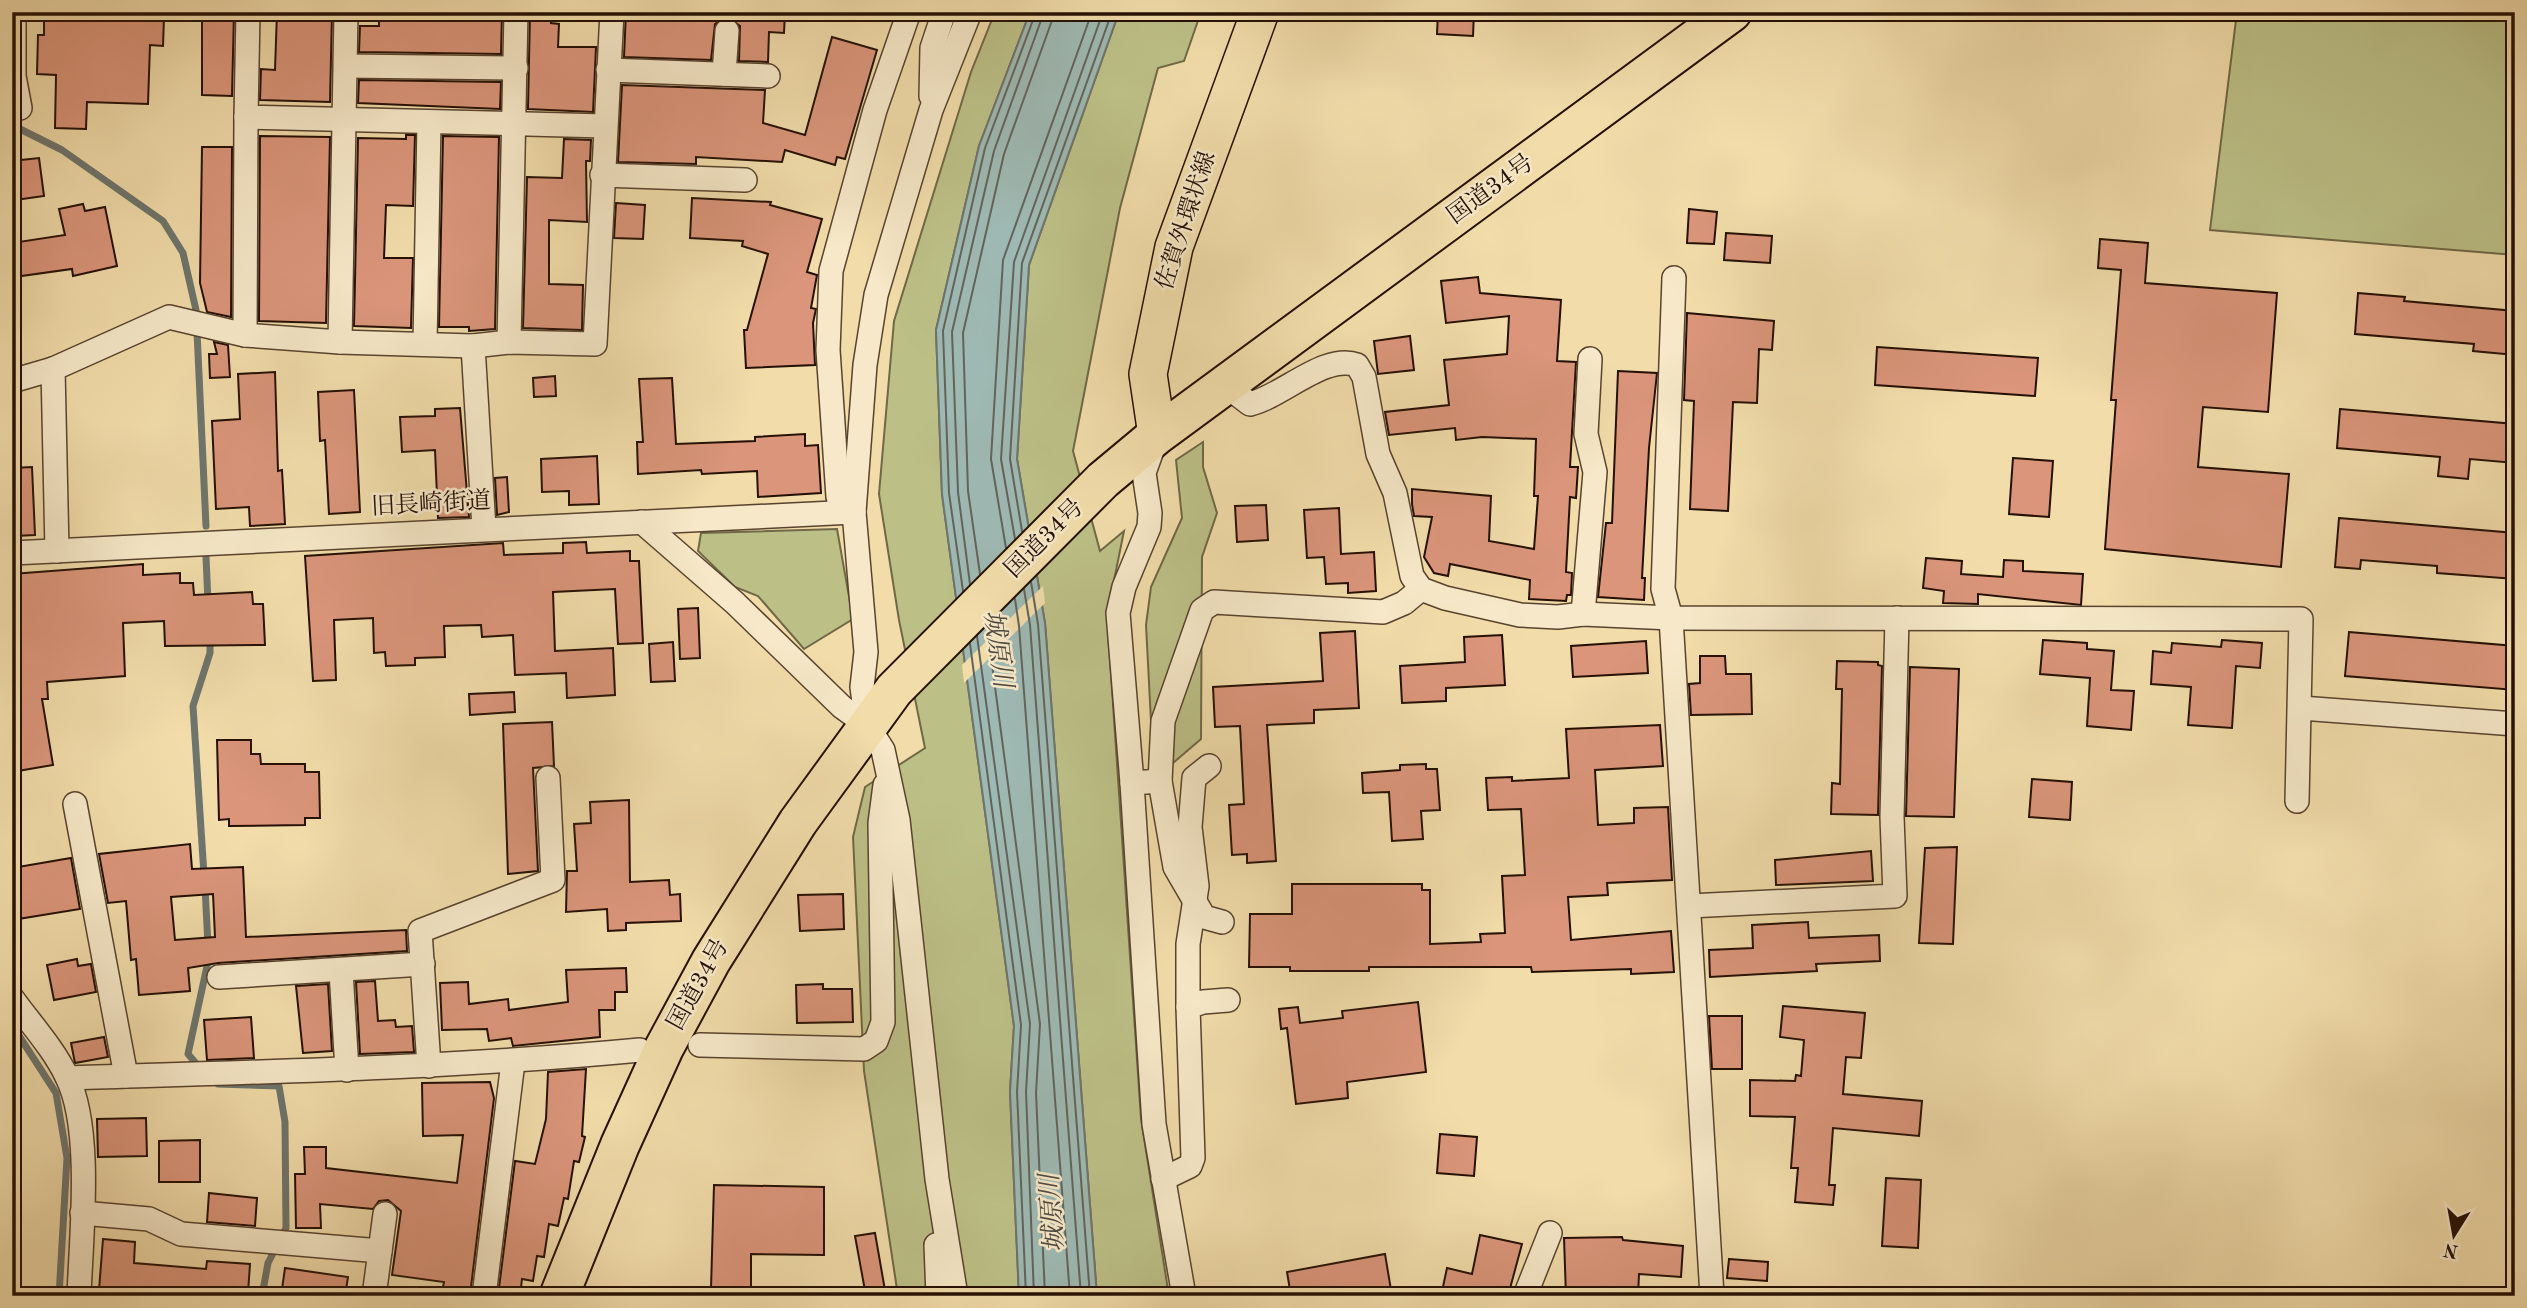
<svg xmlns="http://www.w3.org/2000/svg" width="2527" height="1308" viewBox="0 0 2527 1308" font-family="'Old Standard TT','Noto Serif JP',serif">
<rect width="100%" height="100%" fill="#f1dcaa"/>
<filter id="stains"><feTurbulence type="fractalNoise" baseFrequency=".00286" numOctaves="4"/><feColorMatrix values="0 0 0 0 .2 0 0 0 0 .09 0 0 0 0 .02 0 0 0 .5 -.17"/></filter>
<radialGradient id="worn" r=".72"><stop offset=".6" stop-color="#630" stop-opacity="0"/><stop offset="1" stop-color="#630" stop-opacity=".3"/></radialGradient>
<g fill="#bcc087" stroke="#706846" stroke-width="2">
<polygon points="995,12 1030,12 979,146 936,330 942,494 1014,1026 1010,1092 1019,1296 898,1296 864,1071 853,837 865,787 925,748 899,620 879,494 894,321 971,72"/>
<polygon points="1119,12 1201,12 1184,61 1158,68 1120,208 1073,451 1100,551 1124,531 1107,615 1141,1119 1169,1296 1097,1296 1045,623 1017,459 1029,265"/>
<polygon points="2237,12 2515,12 2515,255 2210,230"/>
<polygon points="1203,442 1203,467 1217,513 1202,557 1201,739 1173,763 1163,691 1151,721 1146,625 1151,587 1182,518 1176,460"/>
<polygon points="837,529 853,619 804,649 758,596 735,587 698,551 701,533"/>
</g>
<polygon fill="#9eb9b3" stroke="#6e756d" stroke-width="2" points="1030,12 1119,12 1029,265 1017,459 1045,623 1097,1296 1019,1296 1010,1092 1014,1026 942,494 936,330 979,146"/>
<polygon fill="#f1dcaa" points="1043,586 1045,603 964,683 962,665"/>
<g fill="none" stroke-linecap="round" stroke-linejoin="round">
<g stroke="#62645c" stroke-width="2">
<polyline points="1022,531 1010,459 1022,263 1112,12"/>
<polyline points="1015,539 1001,459 1014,262 1103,12"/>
<polyline points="1006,548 991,459 1003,260 1092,12"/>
<polyline points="980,574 968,491 963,333 1004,154 1055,12"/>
<polyline points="1031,582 1038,624 1090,1296"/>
<polyline points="970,584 958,492 952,332 994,151 1044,12"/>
<polyline points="1024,589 1030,625 1081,1296"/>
<polyline points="963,591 949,493 943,331 985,148 1036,12"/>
<polyline points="1015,599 1019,626 1070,1296"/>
<polyline points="987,627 1040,1024 1036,1093 1045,1296"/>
<polyline points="977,636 1030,1024 1026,1092 1034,1296"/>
<polyline points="970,644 1021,1025 1017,1092 1026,1296"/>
</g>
<g stroke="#6e756d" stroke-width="7">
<polyline points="12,125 62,150 163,221 183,253 196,310 206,526"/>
<polyline points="206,557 208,602"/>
<polyline points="204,875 193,706 210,653 210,638"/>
<polyline points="205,887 208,945"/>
<polyline points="12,1025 56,1093 67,1158 59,1296"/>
<polyline points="200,1068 188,1054 209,957"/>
<polyline points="218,1084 279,1086 285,1122 286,1228 268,1263 262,1296"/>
</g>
</g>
<g fill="#da957a" stroke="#251004" stroke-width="2" fill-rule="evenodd">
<polygon points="44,12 164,17 163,46 150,45 148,104 87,102 86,129 55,128 56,75 37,74 38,35 44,35"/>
<polygon points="202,12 234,12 232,96 202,95"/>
<polygon points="277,12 332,12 330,102 260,100 261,69 275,70"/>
<polygon points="379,12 502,12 501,54 359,52 360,26 379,26"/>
<polygon points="530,12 551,12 551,23 559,24 558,47 596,47 593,112 528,109"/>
<polygon points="626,12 785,12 784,33 769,32 768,62 739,61 740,26 727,17 715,24 711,60 624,57"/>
<polygon points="1438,12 1474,12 1473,36 1437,34"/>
<polygon points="832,37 877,50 845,159 837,157 835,165 785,150 782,162 696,157 696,164 618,162 622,85 765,90 763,123 805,135"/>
<polygon points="359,80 501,82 500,109 358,103"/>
<polygon points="406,135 415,135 413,206 386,205 384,258 413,258 411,328 354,326 358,138 406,139"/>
<polygon points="260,136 330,137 326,323 259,321"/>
<polygon points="443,136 499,137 495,329 469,331 469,327 439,327"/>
<polygon points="564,139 591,140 590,161 586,161 587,222 549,220 549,284 583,285 582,330 523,328 527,177 562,178"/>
<polygon points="202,147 232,147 231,317 207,312 200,283"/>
<polygon points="39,158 44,196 15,200 12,161"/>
<polygon points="692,198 771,202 770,205 822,219 807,272 817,275 811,308 816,309 813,323 815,365 746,368 744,330 747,330 768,254 742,246 743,241 690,238"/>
<polygon points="616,203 645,205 643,239 614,238"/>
<polygon points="83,204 85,211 105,207 117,266 73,276 72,269 14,277 12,243 65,235 59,209"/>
<polygon points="1689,209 1717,212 1714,244 1687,243"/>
<polygon points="1726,233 1772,236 1770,263 1724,260"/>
<polygon points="2100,239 2148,243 2145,283 2277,293 2268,412 2203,407 2198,467 2289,474 2281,567 2105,549 2116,400 2111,400 2121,270 2098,268"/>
<polygon points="1478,277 1480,293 1561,300 1557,361 1576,362 1570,467 1578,467 1576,498 1570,497 1566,572 1572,573 1571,595 1567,595 1566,601 1529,599 1530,580 1450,564 1448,576 1434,573 1424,557 1432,517 1414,516 1412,504 1412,489 1491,496 1489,541 1534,549 1538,496 1534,496 1536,439 1482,437 1456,440 1455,428 1389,435 1385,412 1449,405 1444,360 1507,354 1509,316 1446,323 1441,281"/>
<polygon points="2358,293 2405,297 2404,301 2515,311 2515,355 2473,351 2474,344 2355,334"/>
<polygon points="1687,313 1774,321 1772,350 1759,349 1757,403 1733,402 1728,511 1690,509 1694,401 1684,400"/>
<polygon points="1410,336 1414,370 1378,374 1374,341"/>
<polygon points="214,342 228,345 230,377 210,378 209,354 217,354"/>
<polygon points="1877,347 2038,358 2035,396 1875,385"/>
<polygon points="1618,371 1657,373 1649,448 1642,578 1645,578 1644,600 1598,597 1606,523 1612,523"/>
<polygon points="275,372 278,471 282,470 285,524 250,526 249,507 216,509 212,421 240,419 238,374"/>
<polygon points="555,376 556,396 534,397 533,378"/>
<polygon points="672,378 676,444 755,441 755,437 805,434 805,446 818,445 821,493 758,497 757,471 702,474 701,470 638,474 637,442 643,442 639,379"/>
<polygon points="354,390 360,512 329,514 325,440 320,441 318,392"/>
<polygon points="460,408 469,517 438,518 435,450 402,452 400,417 435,416 435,409"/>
<polygon points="2340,409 2515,424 2515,463 2470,459 2468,479 2438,476 2440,457 2337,448"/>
<polygon points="597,456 599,504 569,505 569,491 542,492 541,459"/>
<polygon points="2013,458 2053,461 2049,517 2009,514"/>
<polygon points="32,467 35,535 15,536 12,468"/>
<polygon points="507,477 509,512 497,515 495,478"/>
<polygon points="1266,505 1268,540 1237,542 1235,506"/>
<polygon points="1339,508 1341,554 1374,552 1376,591 1348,593 1348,583 1326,584 1324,557 1307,558 1304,510"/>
<polygon points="2339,518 2515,533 2515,579 2437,573 2437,566 2361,560 2360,569 2335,567"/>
<polygon points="586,542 587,553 630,551 630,561 639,561 643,643 618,644 615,589 553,592 555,651 613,648 615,695 567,698 566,673 515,675 513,635 482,637 481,625 444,626 445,657 415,658 415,665 386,666 385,652 374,653 373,618 334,620 336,680 313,681 305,556 503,543 504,555 563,553 563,543"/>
<polygon points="1926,558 1962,561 1961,574 2003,577 2004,560 2023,561 2023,571 2083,574 2081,605 1978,594 1978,604 1943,603 1944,591 1923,588"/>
<polygon points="143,564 143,575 180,573 180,583 193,583 194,595 252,592 253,604 263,604 265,645 165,646 164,621 123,623 125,676 47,682 48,699 42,699 53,765 12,772 12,574"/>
<polygon points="698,608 700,658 680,659 678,609"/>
<polygon points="1355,631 1359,708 1314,710 1314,723 1267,725 1276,861 1247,863 1247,854 1232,855 1229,805 1244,804 1240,726 1215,727 1213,687 1323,681 1320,633"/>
<polygon points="2349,632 2515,646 2515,690 2345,676"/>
<polygon points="1502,635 1505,685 1446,688 1446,701 1402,703 1400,666 1465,662 1464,637"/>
<polygon points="2043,640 2087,643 2087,649 2114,651 2111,690 2134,691 2131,730 2087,726 2090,678 2040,674"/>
<polygon points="2222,640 2262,643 2260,668 2236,666 2232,728 2188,725 2191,687 2151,684 2153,651 2171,653 2172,643 2221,647"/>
<polygon points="1646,641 1648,673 1573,677 1571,646"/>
<polygon points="673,642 675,681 651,682 649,644"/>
<polygon points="1700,656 1725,656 1726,674 1751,674 1752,714 1691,715 1689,684 1700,683"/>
<polygon points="1837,661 1878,662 1878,665 1882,666 1878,815 1831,814 1832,783 1840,784 1842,689 1836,689"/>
<polygon points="1910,667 1959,669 1954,817 1906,816"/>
<polygon points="514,692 515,712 470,715 469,694"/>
<polygon points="552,722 554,766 533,768 538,871 508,874 503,724"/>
<polygon points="1660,725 1663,766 1595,770 1598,825 1634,823 1634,808 1668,807 1672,880 1607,883 1608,895 1568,897 1571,940 1671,931 1674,972 1631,974 1631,969 1532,972 1531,967 1369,967 1369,971 1290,971 1290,967 1249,967 1250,914 1292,914 1292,884 1422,884 1422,890 1430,890 1430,944 1481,942 1480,934 1505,933 1502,876 1525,875 1521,809 1488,810 1486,778 1512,777 1512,781 1569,778 1566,729"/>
<polygon points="217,740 251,740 251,754 260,754 261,764 305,764 305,772 319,772 320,818 305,818 305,825 229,826 229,819 219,820"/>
<polygon points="1426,764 1426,769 1437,769 1440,810 1421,811 1423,839 1392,841 1389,792 1363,793 1362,773 1400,770 1400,765"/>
<polygon points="2032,779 2072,782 2070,820 2029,817"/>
<polygon points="629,800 630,882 669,880 670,895 680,894 681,921 626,923 626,930 608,931 607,909 566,912 567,871 577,871 574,824 591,823 590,802"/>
<path d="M190 844 192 869 243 867 246 937 406 930 407 951 218 963 188 968 190 991 139 995 136 959 131 960 126 901 108 903 99 854ZM213 894 215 937 175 940 171 897Z"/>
<polygon points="1957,847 1953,944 1919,943 1925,848"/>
<polygon points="1871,851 1873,881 1776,885 1775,860"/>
<polygon points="71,858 80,909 12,920 12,868"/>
<polygon points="843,894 844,929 800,931 798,895"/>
<polygon points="1808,922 1809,938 1879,935 1880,961 1816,964 1817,971 1710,977 1709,950 1753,948 1752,925"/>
<polygon points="77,959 78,966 91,964 96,992 54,1000 47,965"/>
<polygon points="626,968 627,992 615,992 615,1010 599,1010 600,1037 513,1046 511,1038 489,1041 487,1029 442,1030 440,983 468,982 469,1004 508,999 509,1010 568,1002 566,970"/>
<polygon points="375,981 378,1021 395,1020 396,1027 412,1026 414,1052 360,1054 356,982"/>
<polygon points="328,984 332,1051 303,1053 296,986"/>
<polygon points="823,984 823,989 852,989 853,1022 797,1023 796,985"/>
<polygon points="1418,1002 1426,1072 1347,1082 1348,1098 1296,1104 1287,1028 1281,1029 1279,1009 1298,1007 1300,1023 1343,1018 1342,1011"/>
<polygon points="1783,1006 1865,1013 1861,1058 1846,1057 1843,1094 1922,1101 1919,1136 1833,1128 1829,1185 1835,1185 1833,1205 1795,1202 1798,1168 1791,1168 1795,1117 1750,1116 1750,1080 1795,1081 1796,1075 1801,1076 1804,1040 1780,1037"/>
<polygon points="1709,1016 1742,1016 1742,1069 1712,1069"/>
<polygon points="251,1017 254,1058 207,1060 204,1020"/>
<polygon points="104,1037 108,1057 75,1063 71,1043"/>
<polygon points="586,1069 582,1136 585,1137 579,1162 574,1161 568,1199 564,1198 558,1226 549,1224 544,1257 537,1256 533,1281 522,1279 520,1296 498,1296 515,1161 535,1164 546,1119 548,1072"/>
<polygon points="490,1082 494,1098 470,1295 442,1292 444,1282 392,1275 401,1211 388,1200 379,1201 373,1209 320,1204 321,1228 296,1228 295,1174 305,1174 304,1147 326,1147 326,1168 457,1183 463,1135 423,1136 422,1083"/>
<polygon points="146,1118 147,1156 98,1157 97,1119"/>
<polygon points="1440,1134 1477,1137 1474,1176 1437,1173"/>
<polygon points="200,1140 200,1182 159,1182 159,1141"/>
<polygon points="1886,1178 1921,1180 1918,1248 1882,1246"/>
<polygon points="714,1185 824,1187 824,1255 751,1254 751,1288 711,1288"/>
<polygon points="209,1193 257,1198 255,1226 207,1222"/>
<polygon points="875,1233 886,1296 866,1296 855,1236"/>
<polygon points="1480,1235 1522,1244 1508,1296 1441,1296 1447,1268 1472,1274"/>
<polygon points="1622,1237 1623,1240 1683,1246 1681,1277 1639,1274 1638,1296 1566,1296 1564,1238"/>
<polygon points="103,1239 135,1242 134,1263 206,1269 207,1261 250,1264 248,1293 185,1287 184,1296 99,1290"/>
<polygon points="1385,1254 1392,1296 1291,1296 1287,1272"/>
<polygon points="1729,1259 1768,1262 1767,1281 1727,1278"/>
<polygon points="285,1268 348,1277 345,1296 281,1296"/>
</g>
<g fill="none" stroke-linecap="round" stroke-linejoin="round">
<defs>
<g id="minor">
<polyline points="14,12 14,76 20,108"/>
<polyline points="248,12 246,117 605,126"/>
<polyline points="346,66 516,68"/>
<polyline points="608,70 768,76"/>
<polyline points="724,74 727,31"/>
<polyline points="931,96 932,48 944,12"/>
<polyline points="602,175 745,180"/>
<polyline points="1674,278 1663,589 1671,618 1712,1296"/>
<polyline points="245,335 246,117"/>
<polyline points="340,342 346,12"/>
<polyline points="509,342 516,12"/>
<polyline points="425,344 429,122"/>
<polyline points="473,346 484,529"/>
<polyline points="53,369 57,551"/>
<polyline points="12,381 53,369 169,317 245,335 340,342 473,346 509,342 595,344 612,12"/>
<path d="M1225 385 1250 404C1283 396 1325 353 1357 365L1364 377 1378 454 1395 493 1412 576 1421 589 1445 598 1520 615 1558 617 1583 614 1671 618 2301 619 2297 801"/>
<polyline points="1155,442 1144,473 1150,513 1149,527 1124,587 1118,613 1132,783 1154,1124 1184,1296"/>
<polyline points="854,512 838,497 828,350 831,271 875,110 909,12"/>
<polyline points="642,522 735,603 842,707 867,725"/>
<polyline points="12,553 854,512"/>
<polyline points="1583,614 1595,472 1586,434 1590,359"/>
<polyline points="2301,708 2515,724"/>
<polyline points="1160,781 1175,867 1204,917 1222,922"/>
<polyline points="1132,783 1160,781 1163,721 1202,610 1214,602 1383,612 1404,603 1421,589"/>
<polyline points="75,804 126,1076"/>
<polyline points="1689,906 1895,896 1892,817 1897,618"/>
<polyline points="341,971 347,1070"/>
<polyline points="219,977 423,964"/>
<path d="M12 998C30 1023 54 1049 67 1077 93 1129 81 1237 79 1296"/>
<polyline points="1188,1007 1188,944 1197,886 1190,827 1194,778 1209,766"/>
<polyline points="700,1045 864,1049 876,1041 883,1022 880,823 885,785"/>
<polyline points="429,1066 420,931 553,880 548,778"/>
<path d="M68 1078C259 1072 449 1068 640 1050"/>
<polyline points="1163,1179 1190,1166 1193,1158 1188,1007 1203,1002 1228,1000"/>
<polyline points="82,1213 149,1219 181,1234 380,1251"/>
<polyline points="936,1245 938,1296"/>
<polyline points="374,1296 385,1214"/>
<polyline points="484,1296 513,1062"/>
<polyline points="956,1296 937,1179 898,820 883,750 867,725 862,687 866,652 854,512 865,365 876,295 931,110 970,12"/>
<polyline points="1525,1296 1550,1233"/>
</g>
<polyline id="primary" points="1157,435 1148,374 1174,247 1260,12"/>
<polyline id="trunk" points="559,1296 620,1145 664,1048 711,961 798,822 894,690 1103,480 1157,435 1732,12"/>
</defs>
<use href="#minor" stroke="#58432e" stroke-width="26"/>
<use href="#primary" stroke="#251004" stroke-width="40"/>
<use href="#trunk" stroke="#251004" stroke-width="42"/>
<use href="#minor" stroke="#f6e8c8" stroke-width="23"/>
<use href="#primary" stroke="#f1dcaa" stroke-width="37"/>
<use href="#trunk" stroke="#f1dcaa" stroke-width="38"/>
</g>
<g text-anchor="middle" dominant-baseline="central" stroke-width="5" stroke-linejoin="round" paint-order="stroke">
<g font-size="24" fill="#251004" stroke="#f6e8c8">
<text transform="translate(1491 190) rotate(-36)">国道34号</text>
<text transform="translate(1187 221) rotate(-72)">佐賀外環状線</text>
<text transform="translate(431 505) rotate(-3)">旧長崎街道</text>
<text transform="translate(1045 539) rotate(-45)">国道34号</text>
<text transform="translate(699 985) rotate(-61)">国道34号</text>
</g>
<g font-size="26" font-style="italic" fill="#4f4b41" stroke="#f6e8c8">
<text transform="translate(997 649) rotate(82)">城原川</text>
<text transform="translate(1053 1213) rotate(-94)">城原川</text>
</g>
</g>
<rect width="2527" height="1308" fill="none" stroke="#f1dcaa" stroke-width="42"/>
<rect x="14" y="14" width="2499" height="1280" fill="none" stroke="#251004" stroke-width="3.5"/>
<rect x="21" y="21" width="2485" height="1266" fill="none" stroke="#251004" stroke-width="2"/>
<g transform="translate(2454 1235) rotate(191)" stroke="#f6e8c8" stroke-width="5" paint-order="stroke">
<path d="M0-5L12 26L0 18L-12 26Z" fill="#251004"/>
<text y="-10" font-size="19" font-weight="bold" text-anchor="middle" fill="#251004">N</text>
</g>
<rect width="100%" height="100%" filter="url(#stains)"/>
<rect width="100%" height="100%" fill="url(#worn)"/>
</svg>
